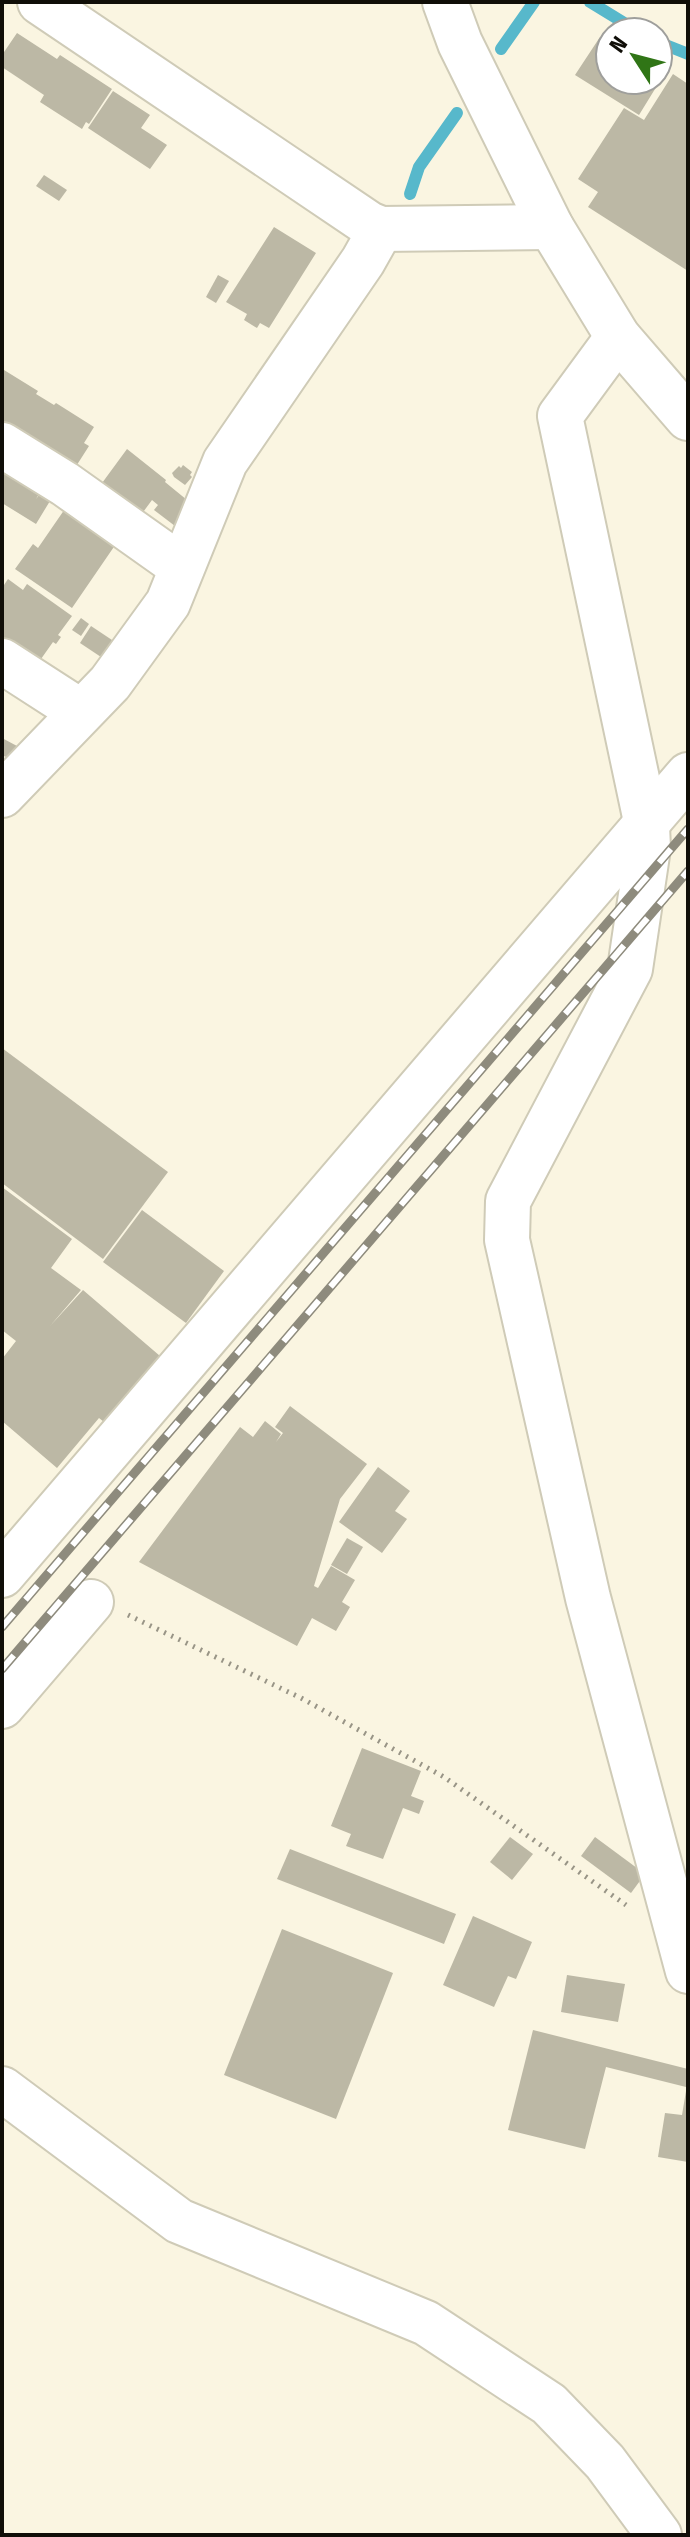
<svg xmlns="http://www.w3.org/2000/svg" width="690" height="2537" viewBox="0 0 690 2537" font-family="'Fira Sans Condensed',sans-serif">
<rect width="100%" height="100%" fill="#faf5e1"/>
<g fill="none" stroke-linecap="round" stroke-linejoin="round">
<g stroke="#57b8cb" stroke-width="12">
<polyline points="590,2 639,32"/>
<polyline points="658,42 688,54"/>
<polyline points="501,49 534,2"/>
<polyline points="410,194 419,167 457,113"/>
</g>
</g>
<g fill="#bcb8a5">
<polygon points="17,33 57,59 60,55 112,89 89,124 86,122 82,129 40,102 44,95 2,67 2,55"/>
<polygon points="600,37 610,43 610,80 658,80 658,73 663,76 639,115 575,75"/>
<polygon points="673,74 688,84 688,271 588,207 598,192 578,179 624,108 644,120"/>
<polygon points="113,91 150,115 141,128 167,145 150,169 88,128"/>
<polygon points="44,175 67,190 59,201 36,186"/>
<polygon points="274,227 316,253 269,328 260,323 257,328 244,320 247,314 226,302"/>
<polygon points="218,275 229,281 216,303 206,297"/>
<polygon points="4,370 38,391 36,394 54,405 56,403 94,427 84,443 89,446 73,471 2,431 2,373"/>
<polygon points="127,449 166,480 165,482 187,500 175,526 154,510 158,505 152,500 135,523 94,494"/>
<polygon points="2,465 42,489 36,499 43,490 53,496 36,524 2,503"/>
<polygon points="183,465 192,472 190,475 192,477 185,485 174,477 172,473 179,466 181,468"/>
<polygon points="69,503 120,538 72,608 15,569 33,544 38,548"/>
<polygon points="8,579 23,590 27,584 72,616 58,635 61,637 56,644 53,642 36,666 2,645 2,584 4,585"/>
<polygon points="81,618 89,624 81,636 72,630"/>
<polygon points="91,626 118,644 107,661 80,643"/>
<polygon points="2,738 17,746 10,759 2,755"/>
<polygon points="2,1048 168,1172 103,1259 2,1183"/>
<polygon points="2,1187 72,1239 51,1268 81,1290 50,1326 83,1290 160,1356 104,1422 99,1418 57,1468 2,1421 2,1359 16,1341 2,1330"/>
<polygon points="142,1210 224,1271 186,1323 103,1262"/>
<polygon points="290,1406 367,1464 340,1499 314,1586 318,1588 331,1566 355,1580 342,1602 350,1607 336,1631 312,1618 297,1646 139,1562 240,1427 253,1437 265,1421 281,1434 276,1442 283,1433 275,1427"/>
<polygon points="378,1467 410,1491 395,1511 407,1519 382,1553 339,1522"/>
<polygon points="347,1538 363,1547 347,1574 331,1565"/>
<polygon points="362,1748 421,1771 411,1796 424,1801 419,1814 403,1808 383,1859 346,1846 351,1834 331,1826"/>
<polygon points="510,1837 533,1854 512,1880 490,1862"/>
<polygon points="595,1837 645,1874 631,1893 581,1856"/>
<polygon points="290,1849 456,1914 444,1944 277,1879"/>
<polygon points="473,1916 532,1942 516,1979 508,1976 494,2007 443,1985"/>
<polygon points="282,1929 393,1973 336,2119 224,2075"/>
<polygon points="567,1975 625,1984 618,2022 561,2012"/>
<polygon points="533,2030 688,2069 686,2087 606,2067 585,2149 508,2130"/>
<polygon points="686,2091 688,2162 658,2157 665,2113 682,2115"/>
</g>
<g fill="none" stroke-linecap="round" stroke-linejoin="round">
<defs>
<g id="minor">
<polyline points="40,2 369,224 381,229 551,227"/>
<polyline points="445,2 460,43 551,227 618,337 688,418"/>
<polyline points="618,337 560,416 647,826 648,848 630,969 508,1201 507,1240 588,1598 688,1971"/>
<polyline points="2,445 65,484 182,567"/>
<polyline points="2,661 81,712"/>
<polyline points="2,795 110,683 168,603 225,462 363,261 381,229"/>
<polyline points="2,1575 688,775"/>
<polyline points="2,1706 91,1602"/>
<polyline points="2,2089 179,2221 426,2323 549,2404 605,2462 659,2535"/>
</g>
</defs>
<use href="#minor" stroke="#cfcbb7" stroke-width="48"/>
<polyline stroke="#989486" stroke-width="5" stroke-dasharray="2 6" stroke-linecap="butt" points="128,1615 301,1698 444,1777 626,1905"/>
<use href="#minor" stroke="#fff" stroke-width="44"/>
<defs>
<g id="rail">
<polyline points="2,1627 688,829"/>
<polyline points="2,1669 688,871"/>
</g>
</defs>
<use href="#rail" stroke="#8e8b7d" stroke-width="9"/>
<use href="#rail" stroke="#fff" stroke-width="6" stroke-dasharray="18" stroke-linecap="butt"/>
</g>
<rect width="690" height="2537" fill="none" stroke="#100e08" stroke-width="8"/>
<g transform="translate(634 56) rotate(306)"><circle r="38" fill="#ffffff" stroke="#9f9f9c" stroke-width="2"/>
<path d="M0-6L14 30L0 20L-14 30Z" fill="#307516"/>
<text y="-12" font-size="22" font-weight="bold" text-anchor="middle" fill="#100e08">N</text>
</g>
</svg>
